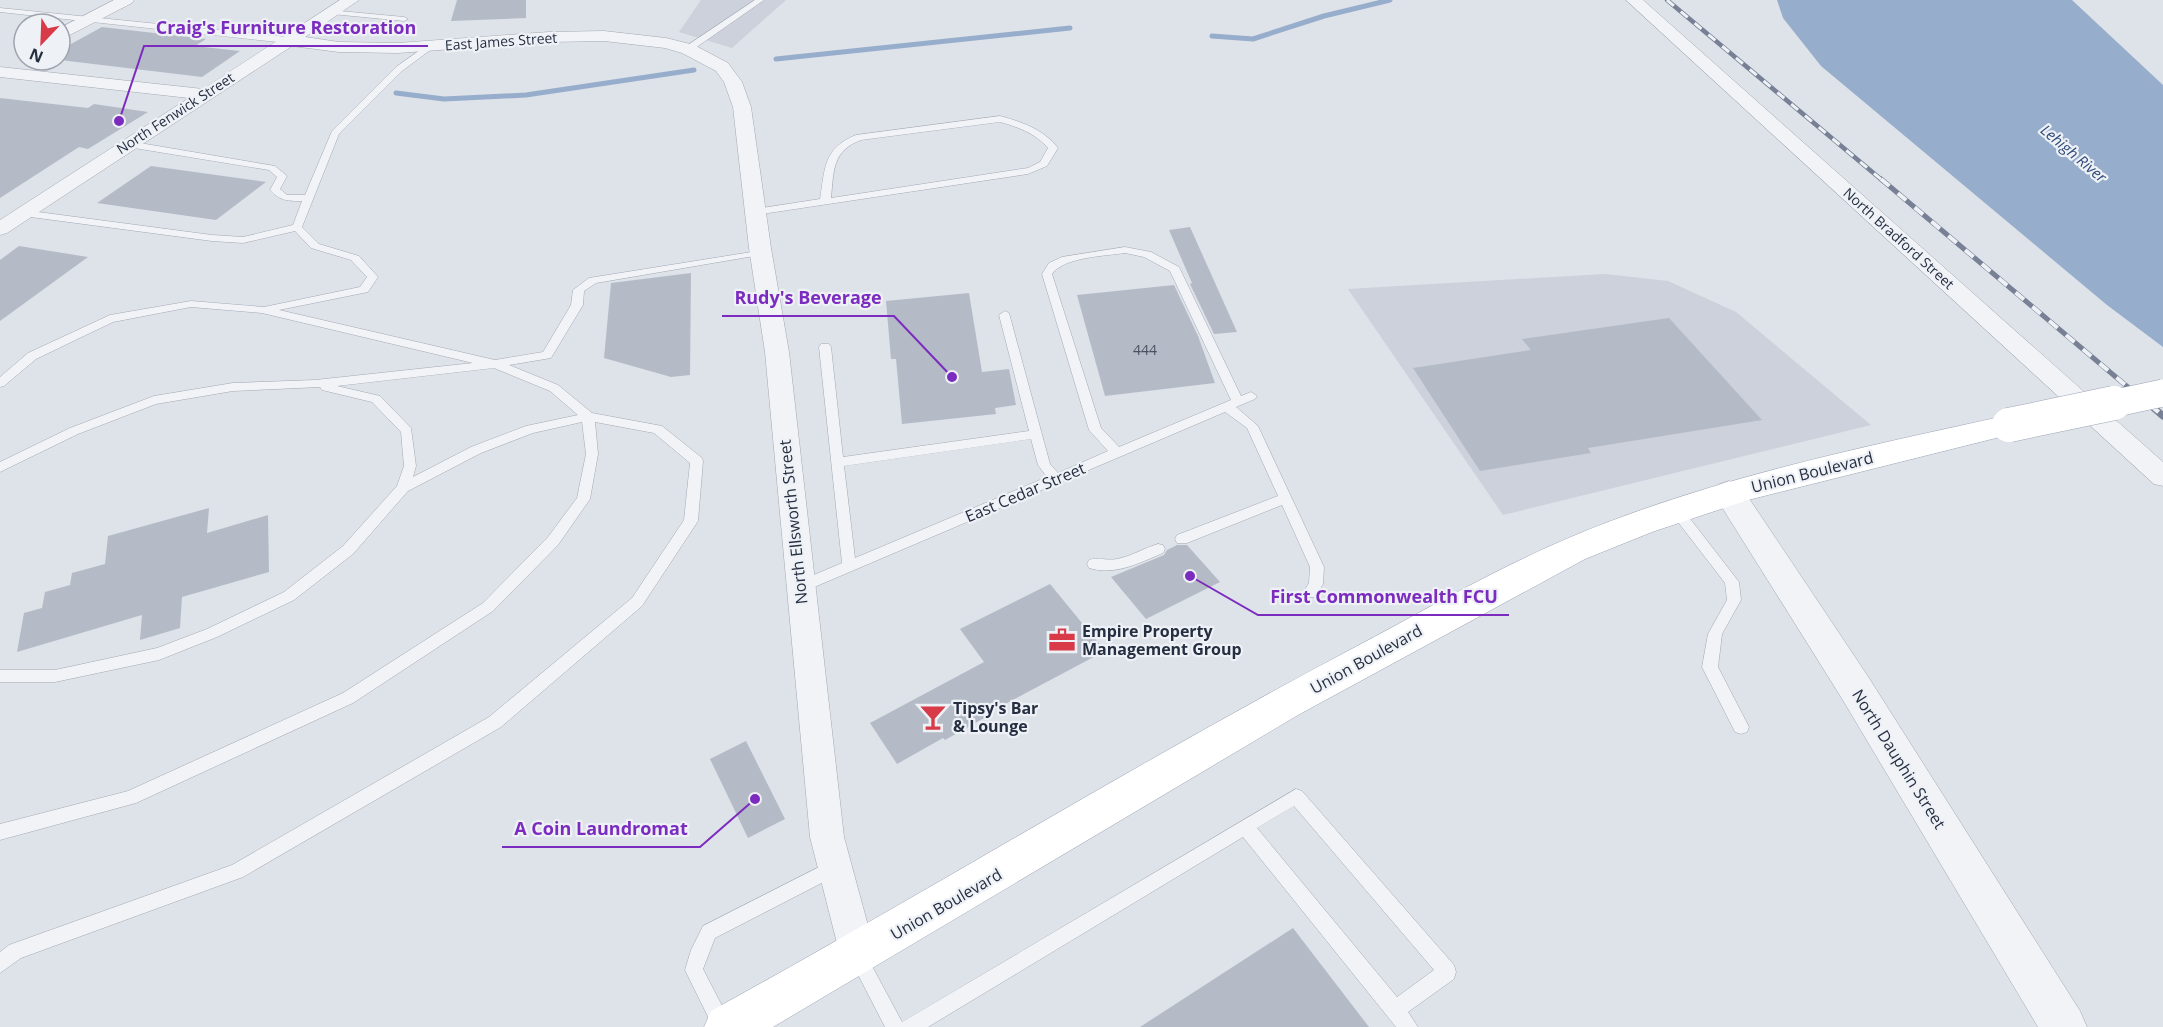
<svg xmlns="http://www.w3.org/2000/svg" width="2163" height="1027" viewBox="0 0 2163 1027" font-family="'Open Sans',sans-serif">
<rect width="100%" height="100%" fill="#dee2e9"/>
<g fill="#ccd1db">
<polygon points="701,0 786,0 732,48 679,32"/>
<polygon points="1605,274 1668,281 1736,312 1871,425 1503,515 1348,289"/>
</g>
<polygon fill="#97adcc" points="1777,0 2072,0 2163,85 2163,347 2107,305 1821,66 1783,18"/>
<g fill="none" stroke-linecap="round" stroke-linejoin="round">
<g stroke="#97adcc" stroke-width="5">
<polyline points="1212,36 1253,39 1324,16 1390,0"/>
<polyline points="776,59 1070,28"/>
<polyline points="396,93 444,99 526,95 694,70"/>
</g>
</g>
<g fill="#b5bbc6">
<polygon points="457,0 526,0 526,18 451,21"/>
<polygon points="102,27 206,39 195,46 240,51 202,77 60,60 60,50"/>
<polygon points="0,98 88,108 94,104 148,112 88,149 79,147 0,198"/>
<polygon points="151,166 266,182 216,220 97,203"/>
<polygon points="1190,227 1237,332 1214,334 1190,284 1192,283 1169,230"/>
<polygon points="19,246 88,257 0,321 0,260"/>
<polygon points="691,273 690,375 671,377 604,358 611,283"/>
<polygon points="1174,285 1198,336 1215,383 1105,396 1077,295"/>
<polygon points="969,293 982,372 1009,369 1016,405 995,408 996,414 902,424 896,359 891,359 886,301"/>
<polygon points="1669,318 1762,420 1588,448 1591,453 1480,471 1413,368 1531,350 1522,339"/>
<polygon points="209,508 207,533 268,515 269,572 182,597 180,628 140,640 142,615 17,652 24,613 42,608 45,592 70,585 72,573 105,564 108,536"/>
<polygon points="1177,545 1187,545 1220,582 1146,619 1111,577 1164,555 1167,550"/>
<polygon points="1050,584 1105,651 990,712 991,714 945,740 943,738 897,764 870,723 984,662 960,629"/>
<polygon points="746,741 785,819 748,838 710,759"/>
<polygon points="1293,928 1369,1027 1140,1027"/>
</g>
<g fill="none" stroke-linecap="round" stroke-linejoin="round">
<defs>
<g id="service">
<polygon points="755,0 764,0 691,51 685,51 685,47"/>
<polygon points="0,8 287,37 291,40 287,43 0,12"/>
<polygon points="329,10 404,17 408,19 404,21 332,14 328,12"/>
<path d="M430 43 434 46 433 48 402 71 339 134 302 227 319 244 359 256 378 277 368 292 279 310 495 360 543 352 571 305 573 290 589 278 764 250 765 252 760 255 596 283 584 291 583 305 551 358 509 365 558 385 592 413 662 426 702 458 703 461 698 521 642 606 501 727 243 877 21 958 0 973V952L9 945 232 865 489 717 632 598 684 520 690 463 654 433 595 422 598 454 590 499 558 545 493 611 353 703 136 803 0 840V824L128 791 343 693 483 603 548 537 577 498 586 454 582 422 533 433 481 453 408 491 353 554 294 600 217 637 159 660 55 682H0V670H55L157 648 207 629 284 592 343 546 397 486 404 466 401 432 372 402 322 390 320 387 233 391 156 404 78 434 0 472V462L70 428 154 396 233 383 315 380 473 363 262 313 191 307 113 322 36 359 4 386 0 387V377L28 353 110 315 191 301 264 307 360 287 367 277 351 260 311 248 295 231 243 243 212 241 23 216 18 213 23 210 212 235 243 237 293 225 302 201C288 201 280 201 270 190L277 177 269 170 128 147 123 144 128 141 275 166 287 176 280 189 287 195H305L332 131 396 67ZM494 368 550 391 578 415 526 426 471 447 413 477 416 466 411 428 380 396 337 386Z"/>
<path d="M1000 116C1022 122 1043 129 1058 148L1047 166 1028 174 755 215 750 212 755 209 820 199C825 169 823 148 856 135ZM1000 122C1018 127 1035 133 1048 148L1040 162 1028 168 831 198C834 170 832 151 861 140Z"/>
<path d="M1125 247 1151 252 1179 267 1241 396 1251 392 1257 396 1255 399 1236 407 1258 426 1324 567 1323 584 1315 597H1305L1303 593 1309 583 1310 567 1282 505 1187 543H1177L1175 539 1177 535 1278 496 1247 428 1225 412 805 591H795L793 587 795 583 842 563 819 347 821 344H829L831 347 843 457 1029 431 999 315 1005 311 1009 313 1050 464 1058 473 1108 451 1089 430 1042 274 1049 263 1062 257ZM1125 253 1144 257 1170 271 1231 400 1119 447 1101 428 1052 274C1064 257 1105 256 1125 253ZM1031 439 1038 465 1047 477 855 558 844 466Z"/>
<polygon points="1676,505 1681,507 1739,582 1741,600 1722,634 1718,667 1749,727 1747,732 1741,734 1735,732 1702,667 1708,634 1727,600 1725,583 1671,513 1669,510 1671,507"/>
<path d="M1158 544 1163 545 1165 549 1163 553C1139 563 1115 576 1089 568L1087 564 1089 560C1098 557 1108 561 1117 559 1132 556 1144 548 1158 544Z"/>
<path d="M1296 789 1302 791 1454 965 1456 972 1454 979 1408 1012 1418 1027H1396L1243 837 928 1027H885L849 957 852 951 858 948 864 951 902 1022ZM1294 806 1434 970 1397 997 1257 828Z"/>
<polygon points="835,859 841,861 844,867 841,873 715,938 703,969 733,1027 713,1027 685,970 691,950 703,926"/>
</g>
<g id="minor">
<polygon points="114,0 134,0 132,3 60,40 60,28"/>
<polygon points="340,0 359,0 305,37 339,42 398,43 549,32 604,31 666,38 694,45 728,63 742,82 751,107 771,248 789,352 844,837 876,955 871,968 858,973 845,968 840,955 810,837 765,352 749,248 733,107 724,82 716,71 682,53 665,48 604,41 549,42 398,53 339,52 292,46 7,233 0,235 0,220 189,98 0,77 0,67 203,89"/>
<polygon points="1626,0 1643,0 2163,462 2163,486 2154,484"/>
</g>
<polygon id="tertiary" points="1729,481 1740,485 1867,675 2080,1011 2087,1027 2038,1027 1841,697 1713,493 1718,485"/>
<path id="primary" d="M2009 415 2020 418 2024 425 2020 432 1748 500 1652 532 1585 559 1298 715 773 1027H704L711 1011C924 894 1131 766 1346 652 1422 612 1498 567 1578 534 1716 477 1864 447 2009 415Z"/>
</defs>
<use href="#service" stroke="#a3a9b3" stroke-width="1"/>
<use href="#minor" stroke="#a3a9b3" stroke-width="1"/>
<use href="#tertiary" stroke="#a3a9b3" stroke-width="1"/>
<use href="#primary" stroke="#9da5b6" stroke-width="1"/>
<use href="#service" fill="#f1f3f7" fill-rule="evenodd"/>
<use href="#minor" fill="#f1f3f7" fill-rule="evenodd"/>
<use href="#tertiary" fill="#f1f3f7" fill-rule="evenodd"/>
<use href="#primary" fill="#fff" fill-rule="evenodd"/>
<defs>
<polyline id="rail-far2" points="1667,0 1883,181"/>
<polyline id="rail-far1" points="1881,179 2149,405"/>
<polyline id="rail" points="2148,403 2163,416"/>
</defs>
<use href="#rail-far2" stroke="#778094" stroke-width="4.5"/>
<use href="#rail-far1" stroke="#778094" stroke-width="5"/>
<use href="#rail" stroke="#778094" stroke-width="7"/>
<use href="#rail-far2" stroke="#eef1f6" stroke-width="3" stroke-dasharray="9" stroke-linecap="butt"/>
<use href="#rail-far1" stroke="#eef1f6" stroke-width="4" stroke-dasharray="11" stroke-linecap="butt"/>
<use href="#rail" stroke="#eef1f6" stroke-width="4.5" stroke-dasharray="14" stroke-linecap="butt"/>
<defs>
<polyline id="primary-bridge-far1" points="2107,405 2163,393"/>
<polyline id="primary-bridge" points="2009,425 2114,403"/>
</defs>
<use href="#primary-bridge-far1" stroke="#9da5b6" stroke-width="28" stroke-linecap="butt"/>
<use href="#primary-bridge" stroke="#9da5b6" stroke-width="35" stroke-linecap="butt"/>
<use href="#primary-bridge-far1" stroke="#fff" stroke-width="27"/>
<use href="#primary-bridge" stroke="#fff" stroke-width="34"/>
</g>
<defs>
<symbol id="office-bare" viewBox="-9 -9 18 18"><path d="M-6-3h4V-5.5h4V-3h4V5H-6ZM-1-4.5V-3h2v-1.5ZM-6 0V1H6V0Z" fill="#d83a48" stroke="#eef1f6" stroke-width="2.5" paint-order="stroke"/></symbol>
<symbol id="bar-bare" viewBox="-9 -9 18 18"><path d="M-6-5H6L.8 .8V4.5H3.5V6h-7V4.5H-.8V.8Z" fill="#d83a48" stroke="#eef1f6" stroke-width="2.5" paint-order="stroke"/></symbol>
</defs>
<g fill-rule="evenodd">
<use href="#office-bare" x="1043" y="621" width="38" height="38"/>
<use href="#bar-bare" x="914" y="698" width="38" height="38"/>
</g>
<g text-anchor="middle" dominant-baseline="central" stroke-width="4.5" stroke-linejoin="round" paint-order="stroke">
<g font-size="14" fill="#262f41" stroke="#eef1f6">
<text transform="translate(501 41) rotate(-4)">East James Street</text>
<text transform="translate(175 113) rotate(-33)">North Fenwick Street</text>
<text transform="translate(1899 238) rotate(42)">North Bradford Street</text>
</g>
<g font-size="14" fill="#4a5262">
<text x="1145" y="349">444</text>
</g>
<g font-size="15" font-style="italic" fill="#2d4a78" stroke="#eef1f6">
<text transform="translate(2074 153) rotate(40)">Lehigh River</text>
</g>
<g font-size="16" fill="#262f41" stroke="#eef1f6">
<text transform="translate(1812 472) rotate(-14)">Union Boulevard</text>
<text transform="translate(1025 492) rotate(-23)">East Cedar Street</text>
<text transform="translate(793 522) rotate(-96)">North Ellsworth Street</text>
<text transform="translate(1366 659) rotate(-29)">Union Boulevard</text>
<text transform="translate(1899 759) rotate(58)">North Dauphin Street</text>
<text transform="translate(946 904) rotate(-30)">Union Boulevard</text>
</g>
<g font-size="16" font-weight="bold" fill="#262f41" stroke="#eef1f6" text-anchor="start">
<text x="1082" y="631">Empire Property<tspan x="1082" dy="18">Management Group</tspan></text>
<text x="953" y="708">Tipsy's Bar<tspan x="953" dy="18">&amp; Lounge</tspan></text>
</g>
</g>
<path fill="none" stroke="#7b2cbf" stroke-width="2" d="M119 121L144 46H428M952 377L894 316H722M1190 576L1258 615H1509M755 799L700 847H502"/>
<g fill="#7b2cbf" stroke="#eef1f6" stroke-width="2">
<circle cx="119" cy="121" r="6"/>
<circle cx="952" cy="377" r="6"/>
<circle cx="1190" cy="576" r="6"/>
<circle cx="755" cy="799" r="6"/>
</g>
<g font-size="18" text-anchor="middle" font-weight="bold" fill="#7b2cbf" stroke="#eef1f6" stroke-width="4.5" stroke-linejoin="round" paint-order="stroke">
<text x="286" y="34">Craig's Furniture Restoration</text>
<text x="808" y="304">Rudy's Beverage</text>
<text x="1384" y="603">First Commonwealth FCU</text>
<text x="601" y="835">A Coin Laundromat</text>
</g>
<g transform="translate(42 42) rotate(203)"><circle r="28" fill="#eef1f6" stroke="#9ea3ae" stroke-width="1.5"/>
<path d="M0-4.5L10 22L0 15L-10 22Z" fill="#d83a48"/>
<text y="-9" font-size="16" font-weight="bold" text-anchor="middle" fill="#262f41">N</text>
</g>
</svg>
